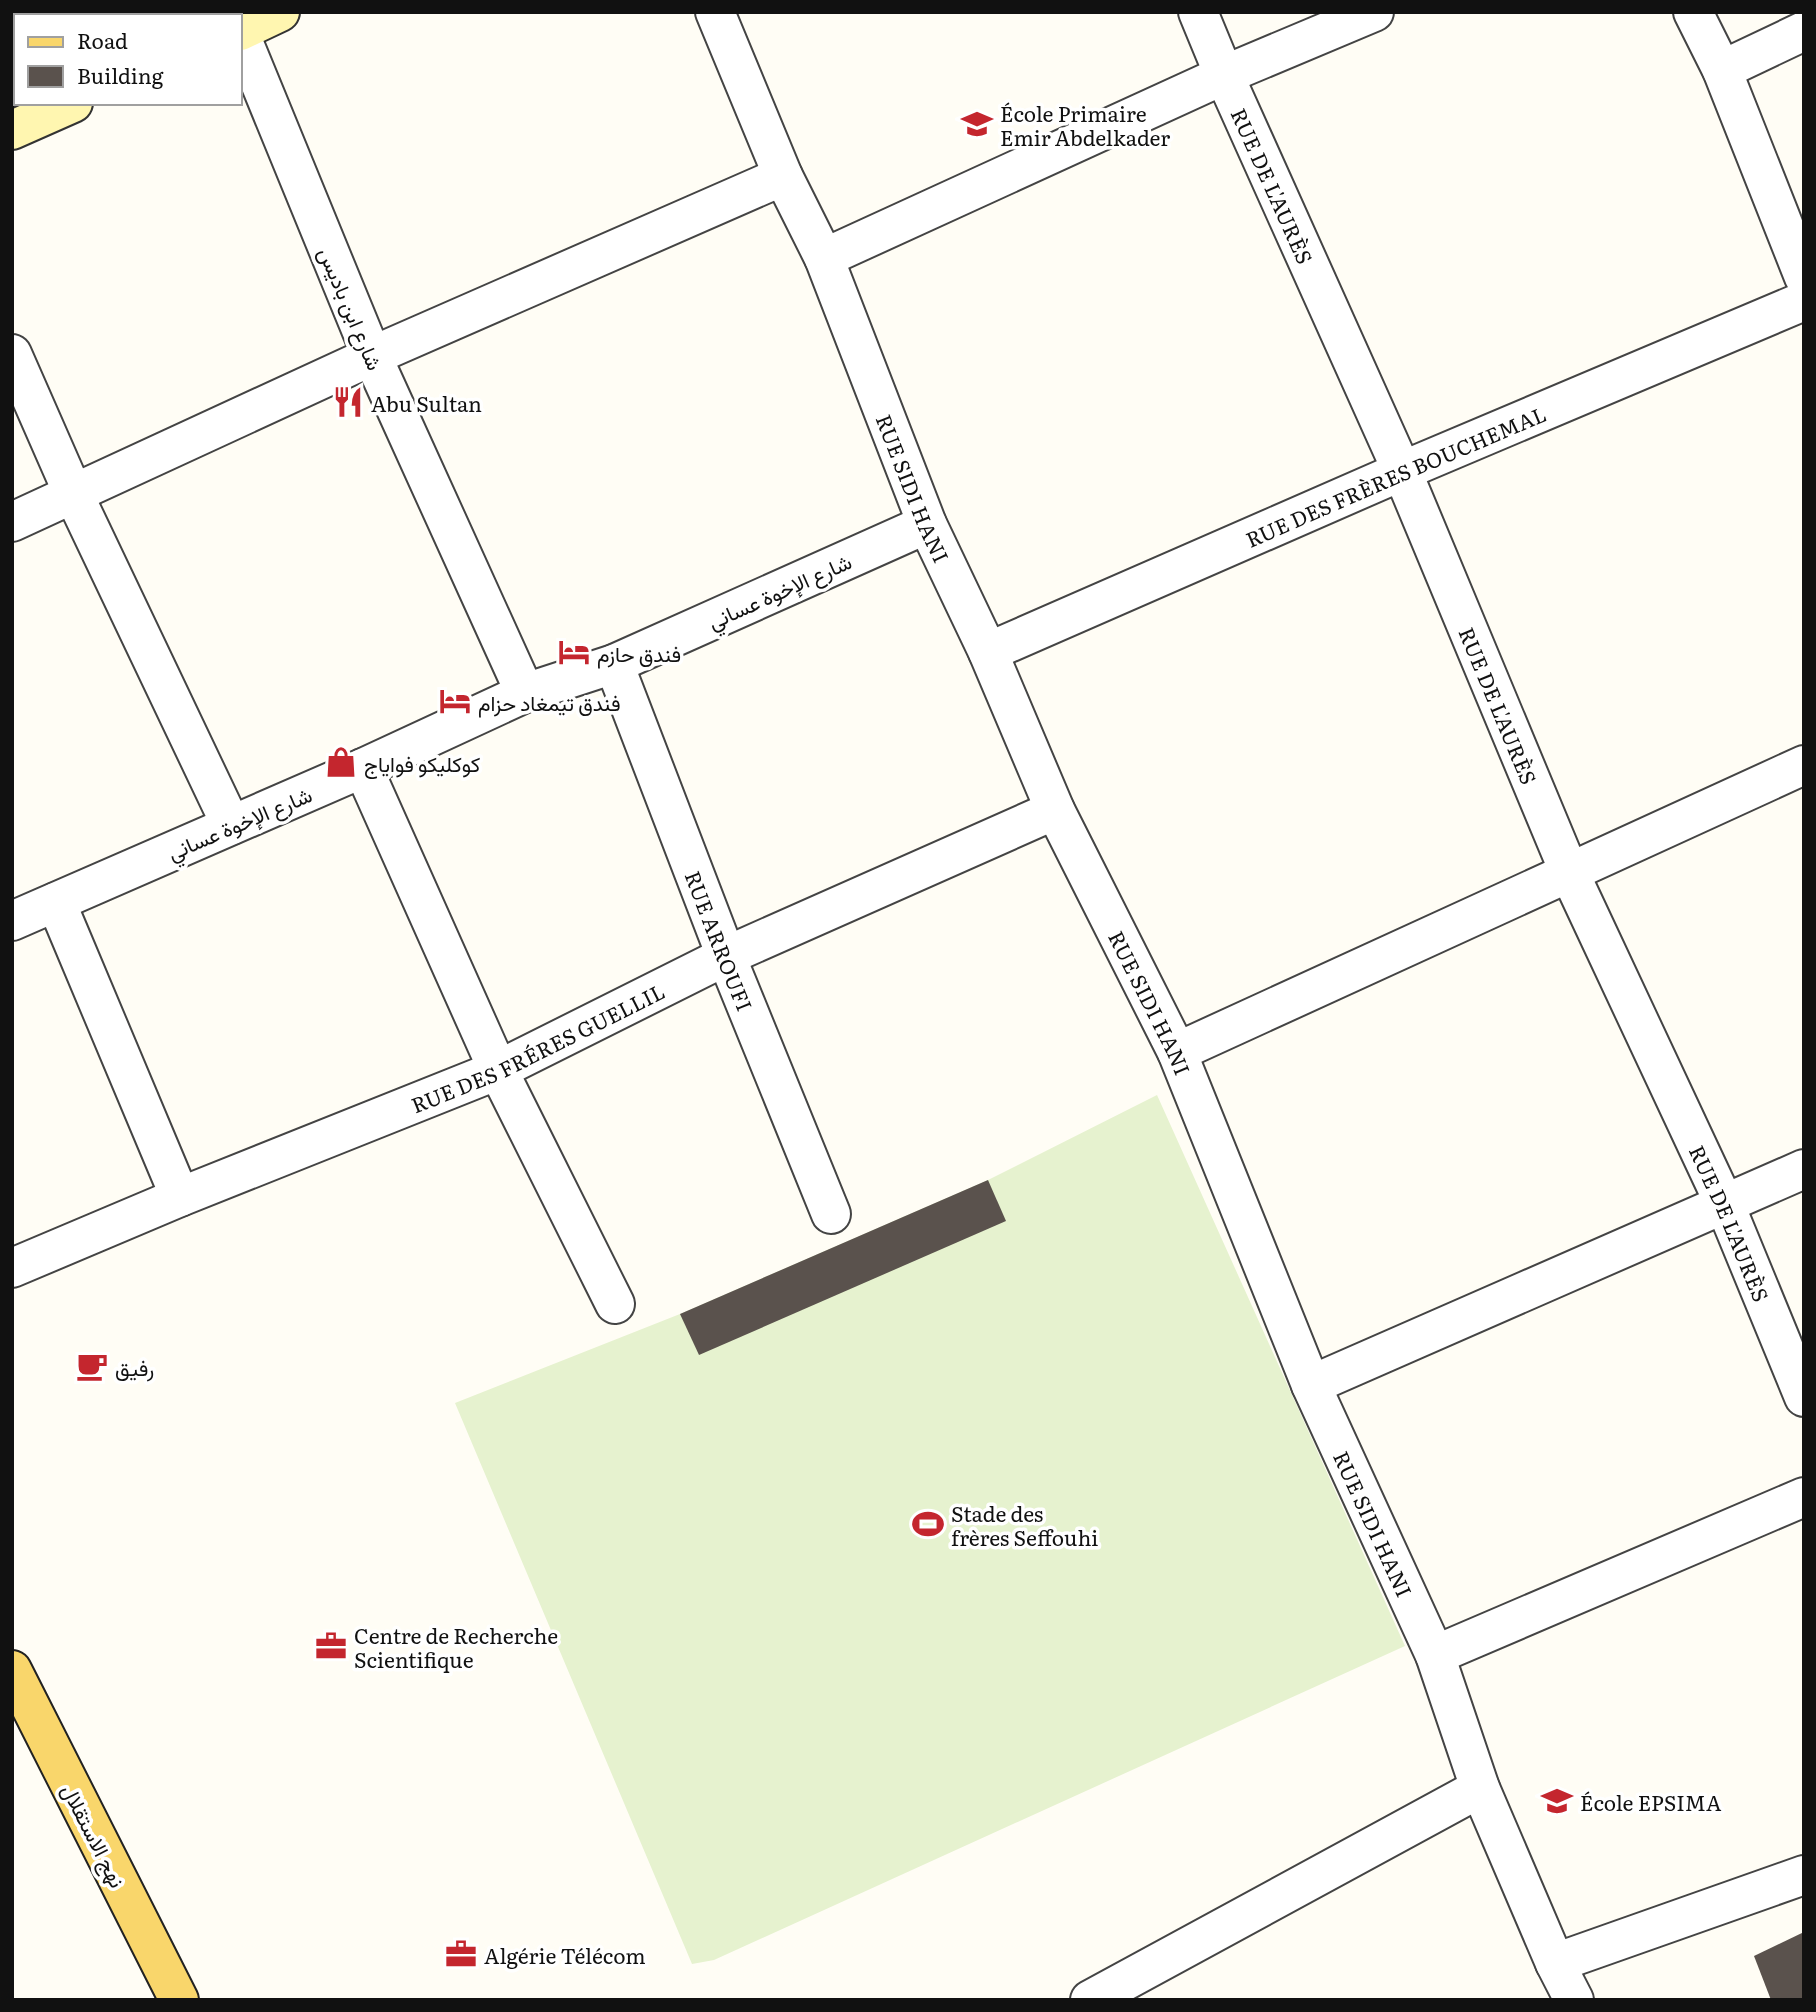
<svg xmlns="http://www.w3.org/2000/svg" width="1816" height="2012" viewBox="0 0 1816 2012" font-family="Literata,Vazirmatn,serif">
<rect width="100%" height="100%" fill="#fffdf5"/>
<polygon fill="#e6f2cf" points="1157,1095 1405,1646 714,1960 692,1964 455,1403 680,1314 988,1180"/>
<g fill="#5a524d">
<polygon points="988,1180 1006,1221 699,1355 680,1314"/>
<polygon points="1804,1932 1804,2000 1771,2000 1754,1956"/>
</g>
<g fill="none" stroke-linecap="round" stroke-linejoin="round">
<defs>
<g id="minor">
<path id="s1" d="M715 12 783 176 824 258 927 524 988 652 1055 810 1177 1052 1311 1385 1435 1655 1480 1788 1555 1963 1574 2000"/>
<path id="s2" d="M1198 12 1224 75 1402 471 1570 874 1725 1205 1804 1397"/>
<polyline points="1693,12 1722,70 1804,277"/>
<polyline points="240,34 372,356 525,693"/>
<polyline points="1722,70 1804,31"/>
<polyline points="824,258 1224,75 1374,12"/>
<polyline points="12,354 73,493 231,825"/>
<polyline points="12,522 372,356 783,176"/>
<path id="s3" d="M988 652 1402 471 1804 301"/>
<path id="s4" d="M614 664 726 956 831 1214"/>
<polyline points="363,768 498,1070 615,1304"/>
<polyline points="56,902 180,1197"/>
<polyline points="12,921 363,768 525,693 614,664 927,524"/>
<polyline points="1177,1052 1804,765"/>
<path id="s5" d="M12 1268 180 1197 498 1070 726 956 1055 810"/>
<polyline points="1311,1385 1804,1169"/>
<polyline points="1435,1655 1804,1497"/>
<polyline points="1555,1963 1804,1875"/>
<polyline points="1090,2000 1480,1788"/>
</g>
<g id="secondary">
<polyline points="240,31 280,12"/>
<polyline points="12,130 73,103"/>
</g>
<polyline id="primary" points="12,1670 179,2000"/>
</defs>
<use href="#minor" stroke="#444" stroke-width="42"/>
<use href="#secondary" stroke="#333" stroke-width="42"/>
<use href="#primary" stroke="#222" stroke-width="42"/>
<use href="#minor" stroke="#fff" stroke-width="38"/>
<use href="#secondary" stroke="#fff6b0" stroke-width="38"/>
<use href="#primary" stroke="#f9d66b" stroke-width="38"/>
</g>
<defs>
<symbol id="school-bare" viewBox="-9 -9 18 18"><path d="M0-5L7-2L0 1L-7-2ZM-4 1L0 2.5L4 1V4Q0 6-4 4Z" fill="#c4262e" stroke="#fff" stroke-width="2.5" paint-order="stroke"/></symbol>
<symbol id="restaurant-bare" viewBox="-9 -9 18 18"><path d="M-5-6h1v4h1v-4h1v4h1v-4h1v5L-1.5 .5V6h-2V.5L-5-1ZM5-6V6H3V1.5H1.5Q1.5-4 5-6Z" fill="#c4262e" stroke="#fff" stroke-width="2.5" paint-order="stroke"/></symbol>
<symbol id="hotel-bare" viewBox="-9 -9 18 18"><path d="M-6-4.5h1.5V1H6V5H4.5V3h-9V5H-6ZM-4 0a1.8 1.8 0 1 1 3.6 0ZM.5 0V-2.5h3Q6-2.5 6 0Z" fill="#c4262e" stroke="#fff" stroke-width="2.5" paint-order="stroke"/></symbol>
<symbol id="shop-bare" viewBox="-9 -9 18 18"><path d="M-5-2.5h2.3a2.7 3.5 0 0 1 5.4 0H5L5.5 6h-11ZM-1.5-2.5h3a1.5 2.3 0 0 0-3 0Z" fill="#c4262e" stroke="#fff" stroke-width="2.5" paint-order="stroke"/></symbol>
<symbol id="cafe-bare" viewBox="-9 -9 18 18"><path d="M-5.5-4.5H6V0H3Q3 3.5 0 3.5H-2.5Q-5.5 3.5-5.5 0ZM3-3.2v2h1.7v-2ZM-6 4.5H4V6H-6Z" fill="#c4262e" stroke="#fff" stroke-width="2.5" paint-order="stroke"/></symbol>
<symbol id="stadium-bare" viewBox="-9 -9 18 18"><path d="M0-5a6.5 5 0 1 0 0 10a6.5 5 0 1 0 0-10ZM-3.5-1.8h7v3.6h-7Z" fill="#c4262e" stroke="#fff" stroke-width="2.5" paint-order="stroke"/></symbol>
<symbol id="office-bare" viewBox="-9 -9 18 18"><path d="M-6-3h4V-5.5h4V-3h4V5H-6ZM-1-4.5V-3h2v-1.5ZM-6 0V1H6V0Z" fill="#c4262e" stroke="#fff" stroke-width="2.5" paint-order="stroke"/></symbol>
</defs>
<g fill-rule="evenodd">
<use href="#school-bare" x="955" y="102" width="44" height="44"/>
<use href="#restaurant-bare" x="326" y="380" width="44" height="44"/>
<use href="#hotel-bare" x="552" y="630" width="44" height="44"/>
<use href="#hotel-bare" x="433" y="679" width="44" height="44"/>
<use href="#shop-bare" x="319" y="740" width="44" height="44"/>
<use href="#cafe-bare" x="70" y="1344" width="44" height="44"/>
<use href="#stadium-bare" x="906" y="1502" width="44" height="44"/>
<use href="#office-bare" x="309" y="1624" width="44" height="44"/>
<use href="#school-bare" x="1535" y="1779" width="44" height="44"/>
<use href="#office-bare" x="439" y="1932" width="44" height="44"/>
</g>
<g text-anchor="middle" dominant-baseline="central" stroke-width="7" stroke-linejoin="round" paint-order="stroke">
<g font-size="21" fill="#111" stroke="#fff" text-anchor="start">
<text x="1000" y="112">École Primaire<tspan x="1000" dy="24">Emir Abdelkader</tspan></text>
<text x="371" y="402">Abu Sultan</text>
<text x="597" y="652">فندق حازم</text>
<text x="478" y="701">فندق تيمغاد حزام</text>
<text x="364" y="762">كوكليكو فواياج</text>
<text x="115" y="1366">رفيق</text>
<text x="951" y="1512">Stade des<tspan x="951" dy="24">frères Seffouhi</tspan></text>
<text x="354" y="1634">Centre de Recherche<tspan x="354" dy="24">Scientifique</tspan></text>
<text x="1580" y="1801">École EPSIMA</text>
<text x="484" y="1954">Algérie Télécom</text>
</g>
<g font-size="21" fill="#111" stroke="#fff">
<text stroke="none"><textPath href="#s2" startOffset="189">RUE DE L'AURÈS</textPath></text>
<text transform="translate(352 308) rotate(67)">شارع ابن باديس</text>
<text stroke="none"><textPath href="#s3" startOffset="444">RUE DES FRÈRES BOUCHEMAL</textPath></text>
<text stroke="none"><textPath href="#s1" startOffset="516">RUE SIDI HANI</textPath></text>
<text transform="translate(779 590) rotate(-24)">شارع الإخوة عساني</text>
<text stroke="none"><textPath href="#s2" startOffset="756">RUE DE L'AURÈS</textPath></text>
<text transform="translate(239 822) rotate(-23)">شارع الإخوة عساني</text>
<text stroke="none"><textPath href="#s4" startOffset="296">RUE ARROUFI</textPath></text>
<text stroke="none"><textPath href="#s1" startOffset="1083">RUE SIDI HANI</textPath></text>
<text stroke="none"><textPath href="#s5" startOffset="570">RUE DES FRÉRES GUELLIL</textPath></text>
<text stroke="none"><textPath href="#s2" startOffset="1323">RUE DE L'AURÈS</textPath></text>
<text stroke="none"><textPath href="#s1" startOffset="1650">RUE SIDI HANI</textPath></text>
<text transform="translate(95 1835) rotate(63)">نهج الاستقلال</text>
</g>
</g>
<rect width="1816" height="2012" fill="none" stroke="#111111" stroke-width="28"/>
<rect x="14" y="14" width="228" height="91" fill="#ffffff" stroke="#a0a0a0" stroke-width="2"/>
<rect x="28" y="37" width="35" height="10" fill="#f9d66b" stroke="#a0a0a0" stroke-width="2"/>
<text x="77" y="49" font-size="21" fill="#111111">Road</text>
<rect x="28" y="66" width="35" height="21" fill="#5a524d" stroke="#a0a0a0" stroke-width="2"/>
<text x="77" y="84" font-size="21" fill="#111111">Building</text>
</svg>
